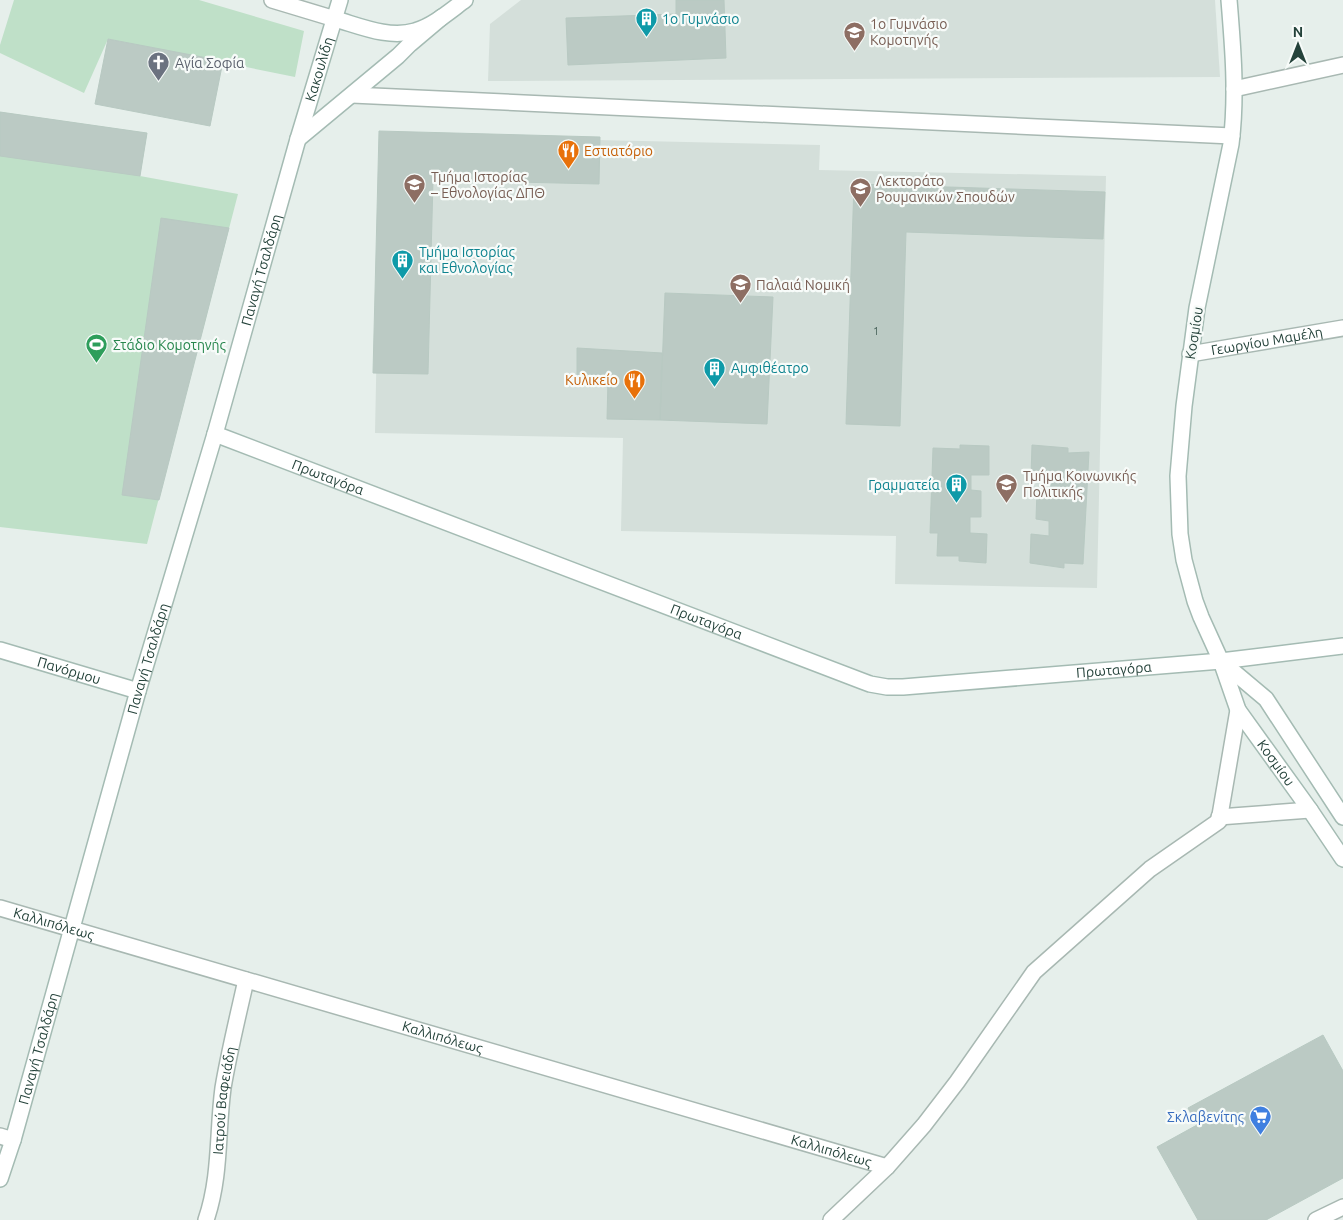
<svg xmlns="http://www.w3.org/2000/svg" width="1343" height="1220" viewBox="0 0 1343 1220" font-family="Ubuntu,sans-serif">
<rect width="100%" height="100%" fill="#e6efeb"/>
<g fill="#d4dfda">
<polygon points="521,0 1215,0 1220,77 488,81 490,24"/>
<polygon points="381,135 820,145 819,170 1106,176 1097,588 895,584 896,536 621,531 623,438 375,433"/>
</g>
<g fill="#bfe0c8">
<polygon points="14,0 199,0 304,31 295,77 108,39 84,93 0,53 0,45"/>
<polygon points="0,112 147,133 140,176 238,194 147,544 0,527"/>
</g>
<g fill="#bbcac4" stroke="#b8c9c2">
<polygon points="676,0 724,0 726,58 568,65 566,18 676,14"/>
<polygon points="108,39 223,61 210,126 95,104"/>
<polygon points="0,112 147,133 140,176 0,156"/>
<polygon points="379,131 600,137 599,184 433,180 428,374 373,373"/>
<polygon points="854,184 1105,192 1103,239 906,232 900,426 846,424"/>
<polygon points="161,218 229,228 159,500 122,495"/>
<polygon points="665,293 773,297 767,424 660,420"/>
<polygon points="577,348 662,353 660,420 607,419 608,380 577,378"/>
<polygon points="960,445 989,446 989,475 971,475 971,490 981,491 981,517 970,517 970,533 987,534 986,563 959,561 959,556 937,556 938,533 930,533 933,448 960,449"/>
<polygon points="1032,445 1068,448 1068,453 1089,452 1083,564 1064,563 1064,568 1030,563 1031,534 1049,536 1049,521 1036,519 1037,491 1051,493 1051,478 1031,476"/>
<polygon points="1323,1035 1343,1071 1343,1178 1266,1220 1198,1220 1157,1147 1197,1125 1188,1108"/>
</g>
<g fill="none" stroke-linecap="round" stroke-linejoin="round">
<defs>
<polyline id="lane" points="1316,1220 1343,1207"/>
<g id="street">
<polyline points="272,0 335,19"/>
<polyline points="1234,89 1343,65"/>
<polyline points="352,95 1232,136"/>
<path id="s1" d="M1190 354 1343 328"/>
<polyline points="1219,817 1310,810"/>
<path id="s2" d="M0 908 887 1167"/>
<polyline points="0,1136 13,1140"/>
<path id="s3" d="M206 1220C221 1176 217 1133 223 1088 229 1052 238 1016 246 980"/>
<polyline points="831,1220 887,1167 924,1125 957,1082 1034,972 1150,869 1219,821 1238,710"/>
</g>
<g id="secondary">
<path id="s4" d="M1229 0C1233 48 1237 96 1231 144L1197 308 1184 406 1178 476 1180 534 1184 560 1195 601 1201 617 1221 661 1238 710 1310 810 1343 859"/>
<path d="M335 19C360 26 389 39 415 31 433 26 450 11 465 0"/>
<polyline points="298,139 398,56 410,44 442,17"/>
<path id="s5" d="M215 434 862 681 870 684 887 687H903L1221 661 1343 646"/>
<path id="s6" d="M0 650 138 691"/>
<polyline points="1222,662 1266,699 1343,817"/>
<path id="s7" d="M0 1179 13 1140 138 691 215 434 298 139 340 0"/>
</g>
</defs>
<use href="#lane" stroke="#a8b8b2" stroke-width="18"/>
<use href="#street" stroke="#a8b8b2" stroke-width="18"/>
<use href="#secondary" stroke="#a4bbb3" stroke-width="18"/>
<use href="#lane" stroke="#fff" stroke-width="15"/>
<use href="#street" stroke="#fff" stroke-width="15"/>
<use href="#secondary" stroke="#fff" stroke-width="15"/>
</g>
<defs>
<symbol id="building-pin" viewBox="-11 -11 22 30"><path d="M0 17L-7.5 6A9.5 9.5 0 1 1 7.5 6Z" fill="#0f9aa8" stroke="#f7fbf9"/><path d="M-4-6H4V6H1V3H-1V6H-4ZM-2.5-4.3h1.7v1.8h-1.7ZM.8-4.3h1.7v1.8H.8ZM-2.5-1h1.7V.8h-1.7ZM.8-1h1.7V.8H.8Z" fill="#fff"/></symbol>
<symbol id="school-pin" viewBox="-11 -11 22 30"><path d="M0 17L-7.5 6A9.5 9.5 0 1 1 7.5 6Z" fill="#8d6e63" stroke="#f7fbf9"/><path d="M0-5L7-2L0 1L-7-2ZM-4 1L0 2.5L4 1V4Q0 6-4 4Z" fill="#fff"/></symbol>
<symbol id="church-pin" viewBox="-11 -11 22 30"><path d="M0 17L-7.5 6A9.5 9.5 0 1 1 7.5 6Z" fill="#6b7280" stroke="#f7fbf9"/><path d="M-1.2-6h2.4v3.5h3.3v2.4h-3.3V6h-2.4V-.1h-3.3v-2.4h3.3Z" fill="#fff"/></symbol>
<symbol id="restaurant-pin" viewBox="-11 -11 22 30"><path d="M0 17L-7.5 6A9.5 9.5 0 1 1 7.5 6Z" fill="#e8710a" stroke="#f7fbf9"/><path d="M-5-6h1v4h1v-4h1v4h1v-4h1v5L-1.5 .5V6h-2V.5L-5-1ZM5-6V6H3V1.5H1.5Q1.5-4 5-6Z" fill="#fff"/></symbol>
<symbol id="university-pin" viewBox="-11 -11 22 30"><path d="M0 17L-7.5 6A9.5 9.5 0 1 1 7.5 6Z" fill="#8d6e63" stroke="#f7fbf9"/><path d="M0-5L7-2L0 1L-7-2ZM-4 1L0 2.5L4 1V4Q0 6-4 4Z" fill="#fff"/></symbol>
<symbol id="stadium-pin" viewBox="-11 -11 22 30"><path d="M0 17L-7.5 6A9.5 9.5 0 1 1 7.5 6Z" fill="#2e9e5b" stroke="#f7fbf9"/><path d="M0-5a6.5 5 0 1 0 0 10a6.5 5 0 1 0 0-10ZM-3.5-1.8h7v3.6h-7Z" fill="#fff"/></symbol>
<symbol id="supermarket-pin" viewBox="-11 -11 22 30"><path d="M0 17L-7.5 6A9.5 9.5 0 1 1 7.5 6Z" fill="#3f7fe0" stroke="#f7fbf9"/><path d="M-6-5.5h2.5l.6 2H6L4.5 2H-2.5L-4.4-4H-6ZM-1.5 3.2a1.3 1.3 0 1 0 .1 0ZM3 3.2a1.3 1.3 0 1 0 .1 0Z" fill="#fff"/></symbol>
</defs>
<g fill-rule="evenodd">
<use href="#building-pin" x="634" y="6" width="25" height="34"/>
<use href="#school-pin" x="842" y="20" width="25" height="34"/>
<use href="#church-pin" x="146" y="50" width="25" height="34"/>
<use href="#restaurant-pin" x="556" y="138" width="25" height="34"/>
<use href="#university-pin" x="402" y="172" width="25" height="34"/>
<use href="#university-pin" x="848" y="176" width="25" height="34"/>
<use href="#building-pin" x="390" y="248" width="25" height="34"/>
<use href="#university-pin" x="728" y="272" width="25" height="34"/>
<use href="#stadium-pin" x="84" y="332" width="25" height="34"/>
<use href="#building-pin" x="702" y="356" width="25" height="34"/>
<use href="#restaurant-pin" x="622" y="368" width="25" height="34"/>
<use href="#university-pin" x="994" y="472" width="25" height="34"/>
<use href="#building-pin" x="944" y="472" width="25" height="34"/>
<use href="#supermarket-pin" x="1248" y="1104" width="25" height="34"/>
</g>
<g text-anchor="middle" dominant-baseline="central" stroke-width="4.5" stroke-linejoin="round" paint-order="stroke">
<g font-size="11" fill="#4a645c">
<text x="876" y="331">1</text>
</g>
<g font-size="14" fill="#0d838f" stroke="#f7fbf9" text-anchor="start">
<text x="662" y="19">1ο Γυμνάσιο</text>
<text x="419" y="252">Τμήμα Ιστορίας<tspan x="419" dy="16">και Εθνολογίας</tspan></text>
<text x="731" y="368">Αμφιθέατρο</text>
<text x="940" y="485" text-anchor="end">Γραμματεία</text>
</g>
<g font-size="14" fill="#785e54" stroke="#f7fbf9" text-anchor="start">
<text x="870" y="24">1ο Γυμνάσιο<tspan x="870" dy="16">Κομοτηνής</tspan></text>
<text x="431" y="177">Τμήμα Ιστορίας<tspan x="431" dy="16">– Εθνολογίας ΔΠΘ</tspan></text>
<text x="876" y="181">Λεκτοράτο<tspan x="876" dy="16">Ρουμανικών Σπουδών</tspan></text>
<text x="756" y="285">Παλαιά Νομική</text>
<text x="1023" y="476">Τμήμα Κοινωνικής<tspan x="1023" dy="16">Πολιτικής</tspan></text>
</g>
<g font-size="14" fill="#5b616d" stroke="#f7fbf9" text-anchor="start">
<text x="175" y="63">Αγία Σοφία</text>
</g>
<g font-size="14" fill="#24423a" stroke="#f7fbf9">
<text stroke="none"><textPath href="#s7" startOffset="1155">Κακουλίδη</textPath></text>
<text stroke="none"><textPath href="#s7" startOffset="946">Παναγή Τσαλδάρη</textPath></text>
<text transform="translate(1194 333) rotate(-81)">Κοσμίου</text>
<text stroke="none"><textPath href="#s1" startOffset="78">Γεωργίου Μαμέλη</textPath></text>
<text stroke="none"><textPath href="#s5" startOffset="121">Πρωταγόρα</textPath></text>
<text stroke="none"><textPath href="#s5" startOffset="526">Πρωταγόρα</textPath></text>
<text stroke="none"><textPath href="#s7" startOffset="541">Παναγή Τσαλδάρη</textPath></text>
<text stroke="none"><textPath href="#s5" startOffset="946">Πρωταγόρα</textPath></text>
<text stroke="none"><textPath href="#s6" startOffset="72">Πανόρμου</textPath></text>
<text stroke="none"><textPath href="#s4" startOffset="790">Κοσμίου</textPath></text>
<text stroke="none"><textPath href="#s2" startOffset="56">Καλλιπόλεως</textPath></text>
<text stroke="none"><textPath href="#s2" startOffset="461">Καλλιπόλεως</textPath></text>
<text stroke="none"><textPath href="#s7" startOffset="136">Παναγή Τσαλδάρη</textPath></text>
<text stroke="none"><textPath href="#s3" startOffset="121">Ιατρού Βαφειάδη</textPath></text>
<text stroke="none"><textPath href="#s2" startOffset="866">Καλλιπόλεως</textPath></text>
</g>
<g font-size="14" fill="#c56008" stroke="#f7fbf9" text-anchor="start">
<text x="584" y="151">Εστιατόριο</text>
<text x="618" y="380" text-anchor="end">Κυλικείο</text>
</g>
<g font-size="14" fill="#27864d" stroke="#f7fbf9" text-anchor="start">
<text x="113" y="345">Στάδιο Κομοτηνής</text>
</g>
<g font-size="14" fill="#366cbe" stroke="#f7fbf9" text-anchor="end">
<text x="1244" y="1117">Σκλαβενίτης</text>
</g>
</g>
<g transform="translate(1298 45)" stroke="#f7fbf9" stroke-width="4" paint-order="stroke">
<path d="M0-4L9 19L0 12L-9 19Z" fill="#24423a"/>
<text y="-8" font-size="14" font-weight="bold" text-anchor="middle" fill="#24423a">N</text>
</g>
</svg>
